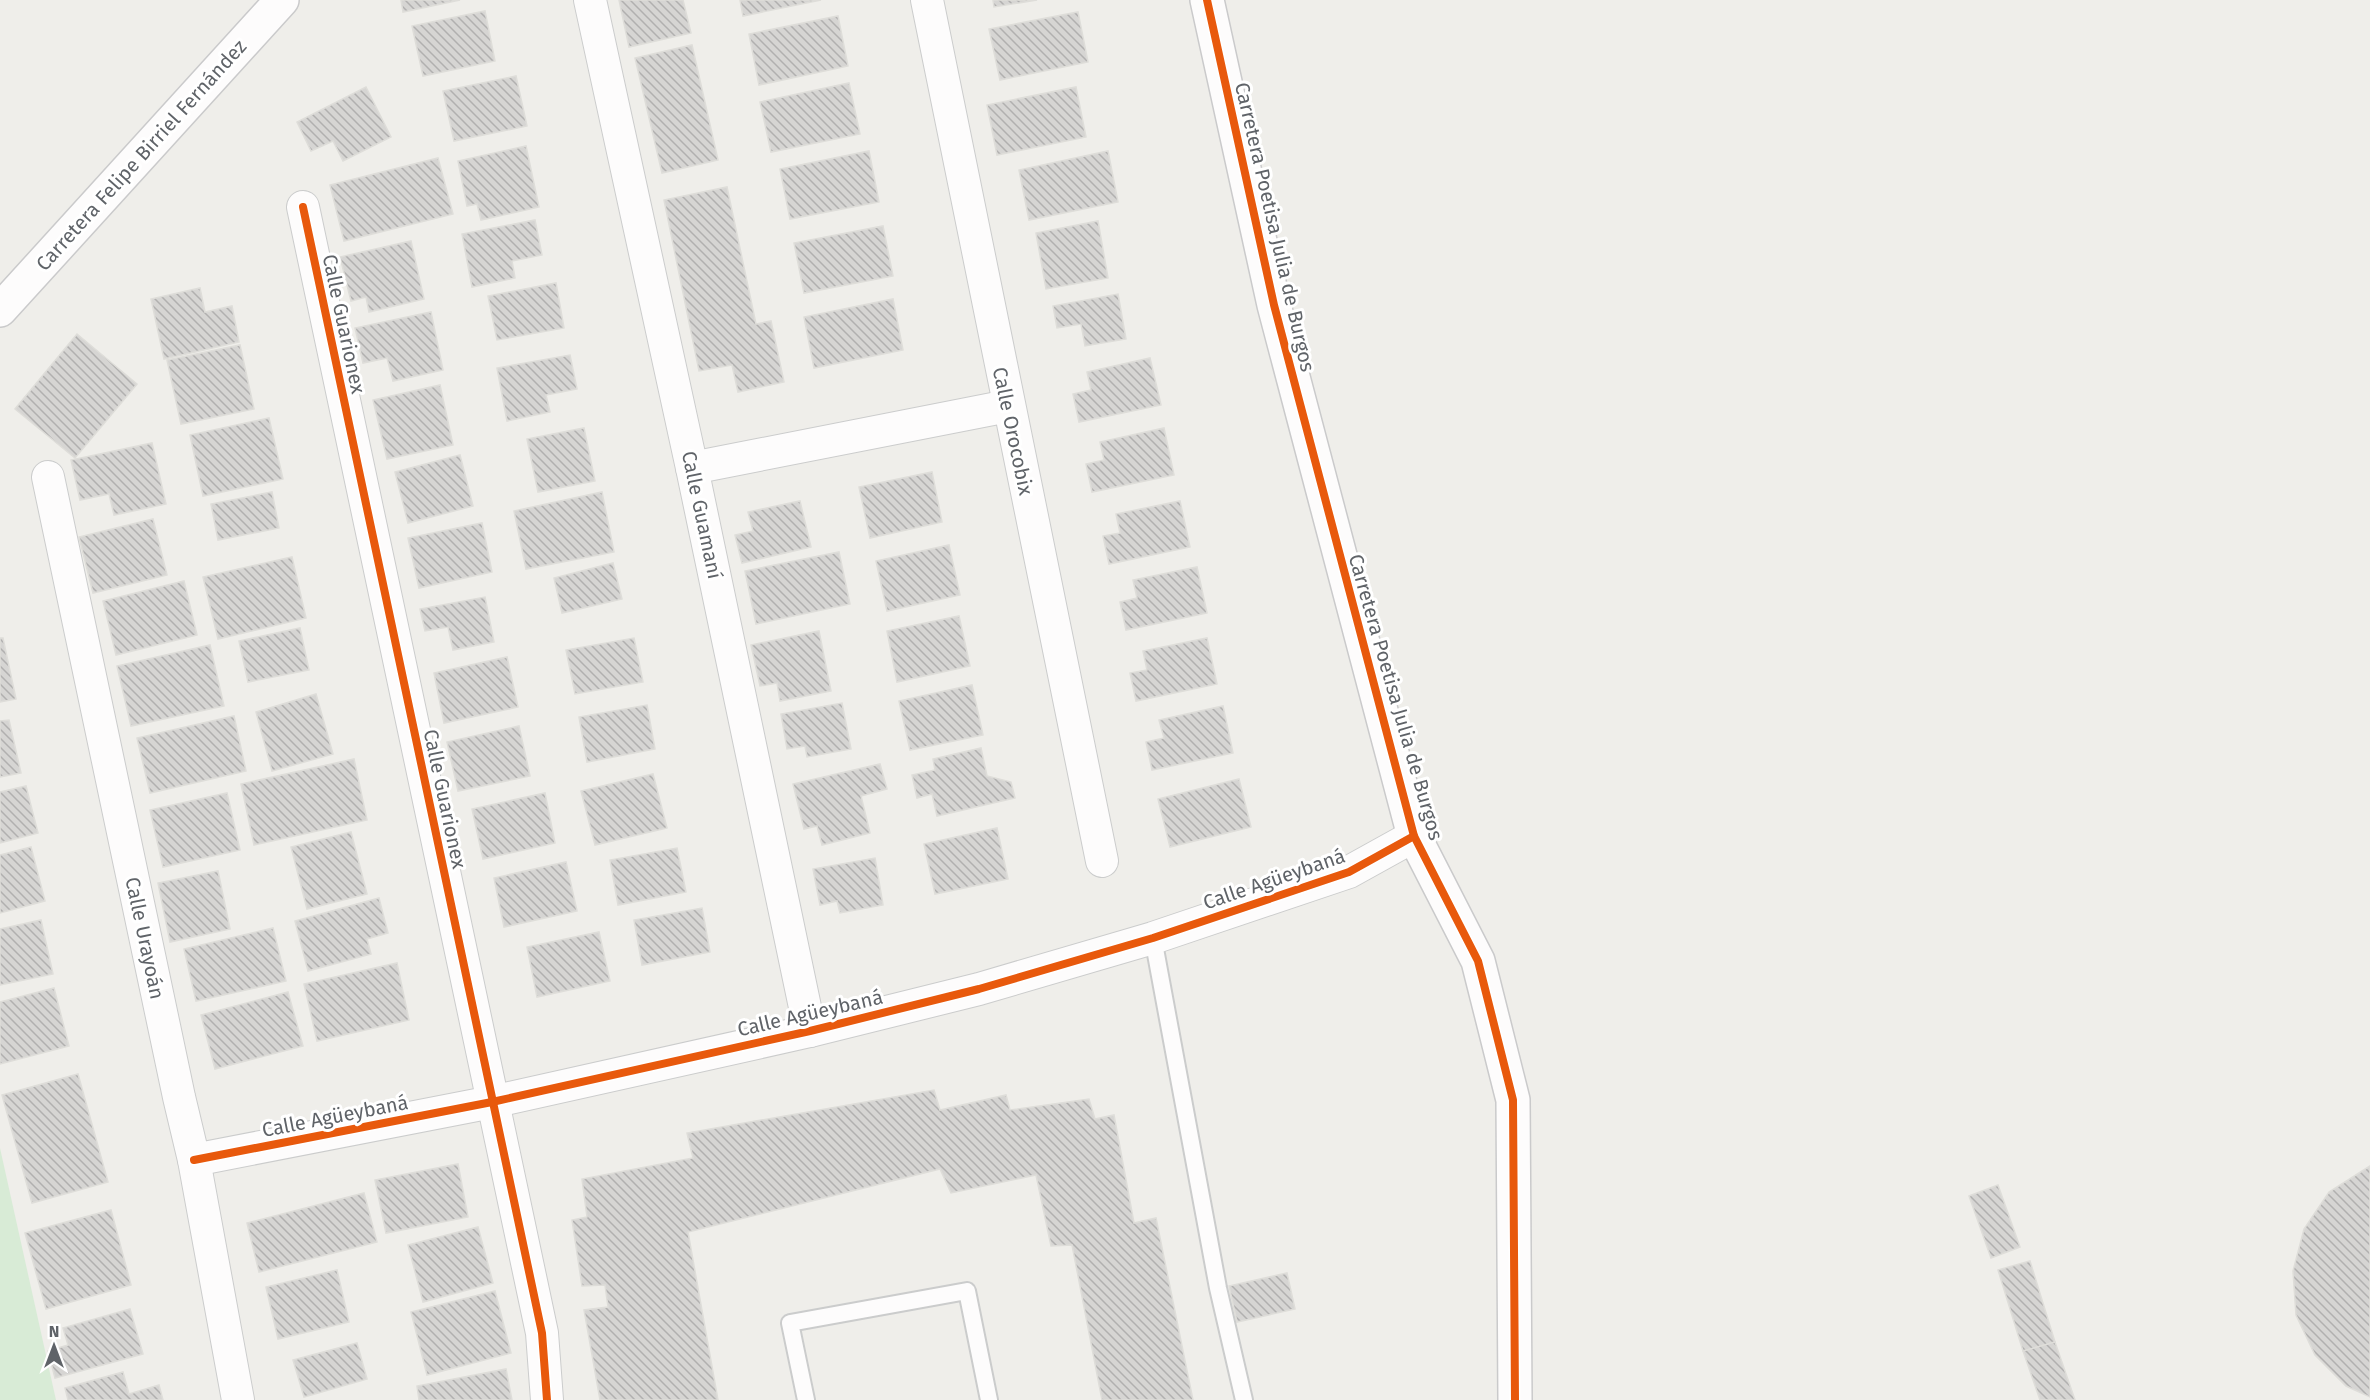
<svg xmlns="http://www.w3.org/2000/svg" width="2370" height="1400" viewBox="0 0 2370 1400" font-family="'Fira Sans',sans-serif">
<defs>
<pattern id="building-back-hatch" width="6" height="6" patternUnits="userSpaceOnUse" patternTransform="scale(1.5)"><rect width="6" height="6" fill="#d6d5d3"/><path d="M-1 5l2 2M0 0l6 6M5-1l2 2" fill="none" stroke="#b1b0af"/></pattern>
</defs>
<rect width="100%" height="100%" fill="#efeeea"/>
<polygon fill="#d8ebd6" points="0,1148 56,1400 0,1400"/>
<g fill="url(#building-back-hatch)" stroke="#deddd9" stroke-width="1.5">
<polygon points="401,0 460,0 403,12"/>
<polygon points="619,0 683,0 691,33 629,47"/>
<polygon points="740,0 821,0 743,16"/>
<polygon points="993,0 1037,0 994,7"/>
<polygon points="485,11 495,61 423,76 412,26"/>
<polygon points="1078,12 1088,62 1000,80 989,29"/>
<polygon points="838,16 848,66 759,85 749,34"/>
<polygon points="692,45 718,160 662,173 635,58"/>
<polygon points="516,76 527,126 454,141 443,91"/>
<polygon points="849,83 860,134 771,152 760,102"/>
<polygon points="366,87 391,137 343,161 333,141 311,151 297,122"/>
<polygon points="1076,87 1086,137 997,155 987,105"/>
<polygon points="526,146 539,207 481,220 477,204 467,206 458,161"/>
<polygon points="869,151 879,202 790,219 780,169"/>
<polygon points="1108,151 1118,202 1029,220 1019,170"/>
<polygon points="438,158 453,214 344,241 330,185"/>
<polygon points="727,187 756,324 771,321 784,382 738,392 732,365 699,371 664,200"/>
<polygon points="535,220 542,255 512,261 515,278 472,287 462,234"/>
<polygon points="1098,221 1108,278 1046,289 1036,233"/>
<polygon points="883,226 893,276 804,293 794,243"/>
<polygon points="411,241 424,299 369,312 366,297 351,301 340,257"/>
<polygon points="556,283 564,328 497,340 488,296"/>
<polygon points="200,288 205,312 232,306 239,342 164,359 151,299"/>
<polygon points="1118,294 1126,339 1085,346 1081,324 1057,328 1053,306"/>
<polygon points="893,299 903,350 814,368 804,317"/>
<polygon points="431,312 443,370 393,381 387,358 363,363 355,328"/>
<polygon points="77,334 137,384 75,458 15,409"/>
<polygon points="240,345 254,409 181,424 167,360"/>
<polygon points="570,355 577,389 546,395 550,412 507,421 497,368"/>
<polygon points="1150,358 1161,405 1079,422 1073,394 1091,390 1087,372"/>
<polygon points="440,385 453,445 387,459 373,400"/>
<polygon points="269,418 283,479 203,496 190,435"/>
<polygon points="584,428 595,481 538,492 527,439"/>
<polygon points="1164,428 1174,475 1092,492 1086,464 1104,460 1100,442"/>
<polygon points="152,443 166,504 114,515 109,494 80,500 71,460"/>
<polygon points="460,455 473,506 408,523 395,472"/>
<polygon points="932,472 942,522 870,538 859,487"/>
<polygon points="272,492 279,528 218,540 211,504"/>
<polygon points="602,492 614,552 526,569 514,511"/>
<polygon points="800,501 811,547 742,563 735,535 753,531 748,512"/>
<polygon points="1180,501 1190,547 1109,564 1103,536 1120,533 1116,514"/>
<polygon points="153,519 167,575 93,593 79,537"/>
<polygon points="482,523 492,572 419,588 408,538"/>
<polygon points="949,545 960,595 887,611 876,561"/>
<polygon points="839,552 850,604 756,624 745,571"/>
<polygon points="292,557 306,618 218,639 203,577"/>
<polygon points="613,563 622,599 562,613 554,578"/>
<polygon points="1197,567 1207,613 1126,630 1120,602 1137,598 1133,580"/>
<polygon points="184,581 197,635 116,655 103,601"/>
<polygon points="485,597 494,642 453,650 448,627 425,631 420,609"/>
<polygon points="959,616 970,666 897,682 887,631"/>
<polygon points="300,628 309,670 248,682 239,641"/>
<polygon points="819,631 831,691 780,701 777,683 760,686 751,645"/>
<polygon points="0,638 3,638 16,699 0,702"/>
<polygon points="634,638 643,682 575,694 566,650"/>
<polygon points="1207,638 1217,684 1136,701 1130,673 1147,670 1143,651"/>
<polygon points="210,645 224,706 131,726 117,666"/>
<polygon points="507,657 518,707 444,723 434,673"/>
<polygon points="972,685 983,735 910,750 899,701"/>
<polygon points="316,694 333,754 272,771 256,712"/>
<polygon points="842,703 851,749 807,757 805,746 787,749 781,714"/>
<polygon points="647,705 655,749 587,762 579,717"/>
<polygon points="1223,706 1233,753 1152,770 1146,742 1164,738 1159,720"/>
<polygon points="234,716 246,771 150,793 137,738"/>
<polygon points="9,720 21,773 0,777 0,721"/>
<polygon points="519,726 530,776 458,791 447,742"/>
<polygon points="981,748 987,776 1011,782 1015,798 937,816 932,794 917,798 912,775 935,770 933,759"/>
<polygon points="354,759 367,820 254,845 241,784"/>
<polygon points="880,764 887,789 861,796 870,833 822,845 817,826 804,829 793,784"/>
<polygon points="653,774 667,828 595,845 581,791"/>
<polygon points="1239,779 1251,827 1170,847 1158,799"/>
<polygon points="26,786 38,833 0,843 0,792"/>
<polygon points="227,793 240,850 163,867 150,810"/>
<polygon points="545,793 555,843 483,859 472,809"/>
<polygon points="997,828 1008,879 935,894 924,844"/>
<polygon points="351,832 367,894 307,909 291,847"/>
<polygon points="31,847 45,901 0,913 0,855"/>
<polygon points="677,848 686,892 618,905 610,860"/>
<polygon points="875,858 883,905 840,913 837,901 820,905 813,869"/>
<polygon points="566,862 577,911 504,927 494,878"/>
<polygon points="218,871 230,929 170,942 158,883"/>
<polygon points="379,898 388,933 367,939 371,954 308,971 295,921"/>
<polygon points="702,908 710,952 642,965 634,920"/>
<polygon points="41,920 53,974 0,985 0,929"/>
<polygon points="273,928 286,981 196,1001 184,949"/>
<polygon points="599,932 610,981 537,997 527,947"/>
<polygon points="397,963 409,1020 317,1041 304,984"/>
<polygon points="54,988 69,1046 0,1064 0,1002"/>
<polygon points="288,992 303,1046 215,1069 201,1015"/>
<polygon points="78,1074 108,1182 32,1203 2,1095"/>
<polygon points="934,1090 940,1110 1006,1095 1010,1110 1089,1099 1095,1119 1114,1115 1134,1223 1156,1218 1193,1400 1102,1400 1072,1245 1051,1246 1036,1175 951,1193 940,1169 688,1232 718,1400 600,1400 584,1310 608,1307 605,1285 582,1286 572,1220 587,1217 582,1179 693,1158 687,1133"/>
<polygon points="458,1164 468,1217 386,1233 375,1180"/>
<polygon points="2370,1166 2370,1397 2346,1386 2315,1355 2296,1315 2293,1271 2304,1229 2329,1192"/>
<polygon points="1998,1185 2020,1247 1991,1258 1969,1196"/>
<polygon points="364,1193 377,1242 259,1272 247,1223"/>
<polygon points="111,1210 131,1285 46,1309 25,1233"/>
<polygon points="478,1227 493,1283 423,1302 408,1245"/>
<polygon points="2030,1261 2055,1342 2023,1351 1998,1270"/>
<polygon points="337,1270 349,1322 278,1339 266,1287"/>
<polygon points="1287,1273 1295,1309 1237,1322 1229,1286"/>
<polygon points="495,1291 511,1353 427,1375 411,1312"/>
<polygon points="130,1309 143,1354 55,1378 48,1351 68,1345 63,1328"/>
<polygon points="2055,1342 2075,1400 2040,1400 2023,1351"/>
<polygon points="357,1343 367,1379 304,1397 293,1360"/>
<polygon points="506,1369 512,1400 419,1400 417,1386"/>
<polygon points="123,1372 129,1394 159,1385 163,1400 68,1400 65,1388"/>
</g>
<g fill="none" stroke-linecap="round" stroke-linejoin="round">
<defs>
<g id="lane">
<polyline points="1153,938 1218,1288 1244,1400"/>
<polyline points="806,1400 790,1323 967,1291 989,1400"/>
</g>
<g id="street">
<polyline points="590,0 692,468 810,1031"/>
<polyline points="927,0 1102,861"/>
<polyline points="303,207 542,1333 547,1400"/>
<polyline points="692,468 1008,406"/>
<polyline points="48,477 179,1097 194,1160 238,1400"/>
<polyline points="194,1160 492,1102 810,1031 979,989 1153,938 1349,872 1414,836"/>
</g>
<g id="secondary">
<polyline points="1207,0 1274,305 1414,836 1478,961 1513,1100 1515,1400"/>
<polyline points="0,310 282,0"/>
</g>
</defs>
<use href="#lane" stroke="#cbcccc" stroke-width="20"/>
<use href="#street" stroke="#cbcccc" stroke-width="34"/>
<use href="#secondary" stroke="#cacacb" stroke-width="36"/>
<use href="#lane" stroke="#fdfcfc" stroke-width="16"/>
<use href="#street" stroke="#fdfcfc" stroke-width="32"/>
<use href="#secondary" stroke="#fdfcfc" stroke-width="33"/>
<defs>
<g id="cycleway">
<polyline points="1207,0 1274,305 1414,836 1478,961 1513,1100 1515,1400"/>
<polyline points="303,207 542,1333 547,1400"/>
<polyline points="194,1160 492,1102 810,1031 979,989 1153,938 1349,872 1414,836"/>
</g>
</defs>
<use href="#cycleway" stroke="#fff" stroke-width="11"/>
<use href="#cycleway" stroke="#e8590c" stroke-width="8"/>
</g>
<g text-anchor="middle" dominant-baseline="central" stroke-width="6" stroke-linejoin="round" paint-order="stroke">
<g font-size="20" fill="#5f6368" stroke="#fff">
<text transform="translate(141 155) rotate(-48)">Carretera Felipe Birriel Fernández</text>
<text transform="translate(1275 227) rotate(77)">Carretera Poetisa Julia de Burgos</text>
<text transform="translate(344 324) rotate(78)">Calle Guarionex</text>
<text transform="translate(1013 431) rotate(78)">Calle Orocobix</text>
<text transform="translate(702 515) rotate(78)">Calle Guamaní</text>
<text transform="translate(1396 697) rotate(74)">Carretera Poetisa Julia de Burgos</text>
<text transform="translate(445 799) rotate(78)">Calle Guarionex</text>
<text transform="translate(1274 879) rotate(-19)">Calle Agüeybaná</text>
<text transform="translate(145 938) rotate(78)">Calle Urayoán</text>
<text transform="translate(810 1013) rotate(-13)">Calle Agüeybaná</text>
<text transform="translate(335 1116) rotate(-11)">Calle Agüeybaná</text>
</g>
</g>
<g transform="translate(54 1346)" stroke="#ffffff" stroke-width="4.5" paint-order="stroke">
<path d="M0-4.5L10 22L0 15L-10 22Z" fill="#5f6368"/>
<text y="-9" font-size="16" font-weight="bold" text-anchor="middle" fill="#5f6368">N</text>
</g>
</svg>
